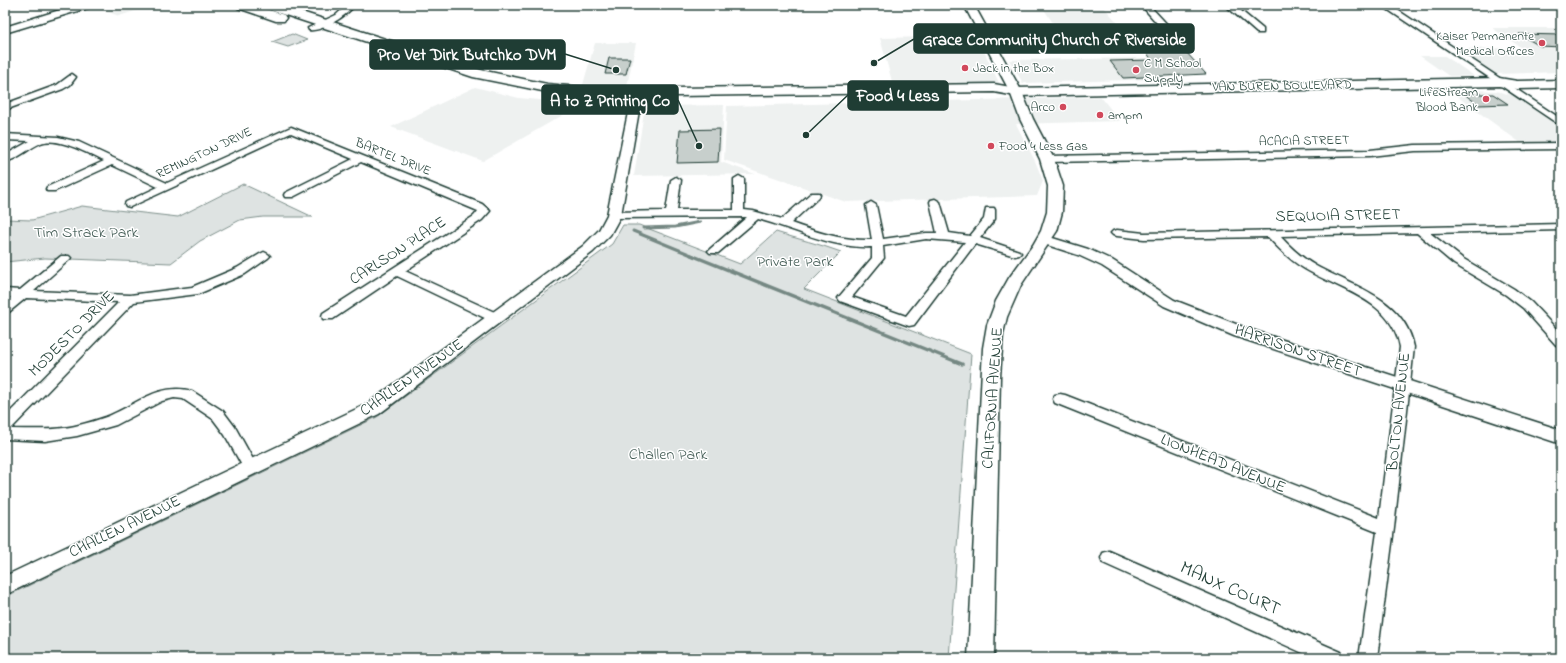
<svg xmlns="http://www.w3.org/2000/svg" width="1566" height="663" viewBox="0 0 1566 663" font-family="'Indie Flower',sans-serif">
<rect width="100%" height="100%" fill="#fff"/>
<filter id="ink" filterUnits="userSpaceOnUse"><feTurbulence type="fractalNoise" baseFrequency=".025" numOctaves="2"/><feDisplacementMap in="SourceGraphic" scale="8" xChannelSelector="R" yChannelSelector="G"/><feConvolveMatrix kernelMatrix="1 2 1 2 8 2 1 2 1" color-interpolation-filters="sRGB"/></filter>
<g filter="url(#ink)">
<g fill="#eef1f0">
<polygon points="100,5 154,5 119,16 94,7"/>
<polygon points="1041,5 1102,5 1124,30 1059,32"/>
<polygon points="1492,28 1561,28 1561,72 1494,74 1455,49 1522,48"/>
<polygon points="977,36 999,83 893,85 880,38"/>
<polygon points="595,43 636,43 626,91 582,88"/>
<polygon points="1420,56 1445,56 1474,76 1449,76"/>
<polygon points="1148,58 1166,79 1023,83 1009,60"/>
<polygon points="475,87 519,98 582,104 483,161 391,127"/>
<polygon points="1447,89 1496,91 1515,96 1561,128 1561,143 1522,144"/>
<polygon points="1101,97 1120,121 1016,124 1035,161 1043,181 1037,196 846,202 724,160 727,106"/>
<polygon points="724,105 721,162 755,174 634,176 644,112 650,107 660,106"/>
</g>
<g fill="#dee3e2" stroke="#7e908b">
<polygon points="292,34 307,40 288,47 272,42"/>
<polygon points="243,184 313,217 263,217 240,220 200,241 171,263 45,258 5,262 5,219 32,220 82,206 178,217"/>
<path d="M623 225H639L740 264 776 232C797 239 820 244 841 252L804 289 971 354 949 658H5V597L377 417 612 244Z"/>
</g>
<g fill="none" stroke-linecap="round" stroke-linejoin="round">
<g stroke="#758883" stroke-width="3">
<polyline points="643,228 675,227 700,222"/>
<polyline points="633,231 694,256"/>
</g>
<polyline stroke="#758883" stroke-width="3.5" points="691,255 962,364"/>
</g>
<g fill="#c7cfcc" stroke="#1f3d34">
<polygon points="1519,34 1561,35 1561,47 1540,46"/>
<polygon points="1176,41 1206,74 1123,78 1110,61 1152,60 1143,48 1147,48 1142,42"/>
<polygon points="609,58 630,58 626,74 605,74"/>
<polygon points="1464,94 1493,94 1508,104 1479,105"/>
<polygon points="720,129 718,162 677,163 680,130"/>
</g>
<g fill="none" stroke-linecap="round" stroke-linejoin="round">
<defs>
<g id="minor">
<path d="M347 5H355C347 15 323 32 309 30L308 28 336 15Z"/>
<polygon points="1141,5 1149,5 1176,34 1176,38 1170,38"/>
<polygon points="1225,5 1234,5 1263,29 1263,33 1257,33"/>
<polygon points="1381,5 1390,5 1561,119 1561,126"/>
<polygon points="72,74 76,77 70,85 63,89 5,110 5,104 57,85"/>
<path d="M291 127 482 204 490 211 482 220 405 271 501 315 502 318 501 321 496 322 491 321 397 276 333 319H323L322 316 323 313 474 216 478 211 361 162 293 197H285L284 195 285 193 353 159 291 133 130 207 126 206 125 204 126 202 158 187 112 165 55 191H47L46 189 47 187 104 161C89 154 57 136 41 143 29 148 18 159 5 162V155L30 141 5 140V134L58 137 79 142 167 183Z"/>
<polygon points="1561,143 1561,149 1415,151 1370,156 1047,162 1042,159 1047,156 1370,150 1415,145"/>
<path d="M739 176 744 179V210L753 211 782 219 811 193H819L820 195 819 197 791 223C816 232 844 241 872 240L866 205 871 202 876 205 883 239 926 233H937L930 202 931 200 935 199 940 202 949 233 970 236 984 219 986 208H994L995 210V219L980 238 1019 251 1021 253 1019 255 1015 256 975 244 914 325 909 326 840 301 838 298 872 258V247C832 249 796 229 758 219L718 253H710L708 251 710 249 747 217 614 218 608 215 614 212 666 211 671 180 676 177 681 180 677 210H734V179ZM926 239 965 242 906 316 852 297 884 258 883 246Z"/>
<path d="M1561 224V230L1430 233 1462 258 1514 289 1531 302 1561 334V346L1556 345 1523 308 1506 295 1454 264 1417 233 1280 236C1291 248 1302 258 1316 266 1354 287 1404 298 1414 347L1394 528 1377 658H1359L1377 532 1055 403 1053 399 1055 395 1060 394 1065 395 1379 518 1400 347C1392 300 1340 290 1305 269 1291 261 1279 249 1268 237L1144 239 1117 236 1113 235 1111 233 1113 231 1117 230 1144 233Z"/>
<path d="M264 252 268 254 270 256 268 258 245 274 198 294 134 302 11 429C34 429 57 431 79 425 88 423 97 420 106 417 135 406 158 382 192 391L223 411 235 427 255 463 258 467 255 471 250 473 245 471 225 435 213 419 183 399 174 398 162 401 116 425 77 436 45 441 5 439V417L119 302 26 298 9 312 5 313V302L11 297H5V289L20 290 61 256H69L71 258 69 260 34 291 130 295 192 287 237 268 260 254Z"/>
<polygon points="1109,551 1341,652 1343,658 1314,658 1103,563 1101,558 1103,553"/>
</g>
<g id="tertiary">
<polygon points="637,90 642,93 621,215 610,235 593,252 379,414 5,595 5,576 367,404 583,246 599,230 607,215 632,93"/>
<polygon points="1046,236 1088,249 1112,260 1174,300 1246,328 1561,430 1561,444 1234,336 1164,306 1102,266 1078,255 1041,243 1039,240 1041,237"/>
</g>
<g id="secondary">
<polygon points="76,5 92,5 91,7 5,33 5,27"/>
<polygon points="964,5 974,5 1022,92 1033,119 1054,159 1063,186 1062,212 1057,231 1021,285 1007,317 1003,334 1000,377 994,658 968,658 983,348 987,325 996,301 1009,278 1033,245 1041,231 1047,212 1048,186 1040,159 1020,119 1010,92"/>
</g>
<g id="primary">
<polygon points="236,5 254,5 284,15 286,18 284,21 276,21 238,8"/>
<polygon points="262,5 280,5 481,70 547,84 602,89 994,84 1016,88 1499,78 1517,81 1561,80 1561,88 1517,89 1499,86 1016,96 994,92 602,97 547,92 473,77 264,8"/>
</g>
</defs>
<use href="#minor" stroke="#1f3d34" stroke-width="3"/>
<use href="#tertiary" stroke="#1f3d34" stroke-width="3"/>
<use href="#secondary" stroke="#1f3d34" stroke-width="3"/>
<use href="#primary" stroke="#1f3d34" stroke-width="3"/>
<use href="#minor" fill="#fff" fill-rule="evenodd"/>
<use href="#tertiary" fill="#fff" fill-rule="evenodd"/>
<use href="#secondary" fill="#fff" fill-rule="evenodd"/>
<use href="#primary" fill="#fff" fill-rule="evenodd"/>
</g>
</g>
<g fill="#d1495b" stroke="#fff" stroke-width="1.5">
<circle cx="1542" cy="43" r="4"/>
<circle cx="965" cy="68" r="4"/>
<circle cx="1136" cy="70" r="4"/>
<circle cx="1486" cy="99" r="4"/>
<circle cx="1063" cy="107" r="4"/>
<circle cx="1100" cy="115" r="4"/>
<circle cx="991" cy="146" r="4"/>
</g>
<g text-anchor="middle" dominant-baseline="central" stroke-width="3" stroke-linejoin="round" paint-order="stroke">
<g font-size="13" fill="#1f3d34" stroke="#fff" text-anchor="start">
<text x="1534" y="36" text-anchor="end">Kaiser Permanente<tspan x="1534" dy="15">Medical Offices</tspan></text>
<text x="1144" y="63">C M School<tspan x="1144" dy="15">Supply</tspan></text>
<text x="973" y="68">Jack in the Box</text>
<text x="1478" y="92" text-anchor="end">LifeStream<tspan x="1478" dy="15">Blood Bank</tspan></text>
<text x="1055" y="107" text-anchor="end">Arco</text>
<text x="1108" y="115">ampm</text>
<text x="999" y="146">Food 4 Less Gas</text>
</g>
<g font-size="13" fill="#1f3d34" stroke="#fff">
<text transform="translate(1282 86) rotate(-1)">VAN BUREN BOULEVARD</text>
<text transform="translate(1304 141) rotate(-1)">ACACIA STREET</text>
<text transform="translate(204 153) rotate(-25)">REMINGTON DRIVE</text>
<text transform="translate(393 157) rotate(22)">BARTEL DRIVE</text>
</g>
<g font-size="16" fill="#1f3d34" stroke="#fff">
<text transform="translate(1338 216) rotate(-1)">SEQUOIA STREET</text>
<text transform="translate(398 251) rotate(-33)">CARLSON PLACE</text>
<text transform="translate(72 334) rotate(-45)">MODESTO DRIVE</text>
<text transform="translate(1298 351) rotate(19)">HARRISON STREET</text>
<text transform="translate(412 378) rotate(-35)">CHALLEN AVENUE</text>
<text transform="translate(993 398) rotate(-86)">CALIFORNIA AVENUE</text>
<text transform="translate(1399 412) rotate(-84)">BOLTON AVENUE</text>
<text transform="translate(1223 464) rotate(22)">LIONHEAD AVENUE</text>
<text transform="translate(125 527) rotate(-26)">CHALLEN AVENUE</text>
</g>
<g font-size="16" fill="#455e57" stroke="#fff">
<text x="86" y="233">Tim Strack Park</text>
<text x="795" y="262">Private Park</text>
<text x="668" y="455">Challen Park</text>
</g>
<g font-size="19" fill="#1f3d34" stroke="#fff">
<text transform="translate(1230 589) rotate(24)">MANX COURT</text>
</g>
</g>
<path fill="none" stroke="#1f3d34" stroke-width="1.5" d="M874 63L914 39M616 70L565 54M806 135L848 95M699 146L678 100"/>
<g fill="#1f3d34" stroke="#fff" stroke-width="1.5">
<circle cx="874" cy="63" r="4"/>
<circle cx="616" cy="70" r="4"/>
<circle cx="806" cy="135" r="4"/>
<circle cx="699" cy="146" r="4"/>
</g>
<g fill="#1f3d34" stroke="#1f3d34" stroke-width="1.5">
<rect x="914" y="24" width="280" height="29" rx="4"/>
<rect x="370" y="40" width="195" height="29" rx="4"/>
<rect x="848" y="81" width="100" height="29" rx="4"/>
<rect x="542" y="85" width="136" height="29" rx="4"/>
</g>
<g font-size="17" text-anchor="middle" font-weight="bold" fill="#fff">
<text x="1054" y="45">Grace Community Church of Riverside</text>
<text x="467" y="60">Pro Vet Dirk Butchko DVM</text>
<text x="898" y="101">Food 4 Less</text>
<text x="610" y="106">A to Z Printing Co</text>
</g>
<rect width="1566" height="663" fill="none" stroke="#fff" stroke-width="20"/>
<rect x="10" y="10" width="1546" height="643" fill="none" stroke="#1f3d34" stroke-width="1.5" filter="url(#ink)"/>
</svg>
